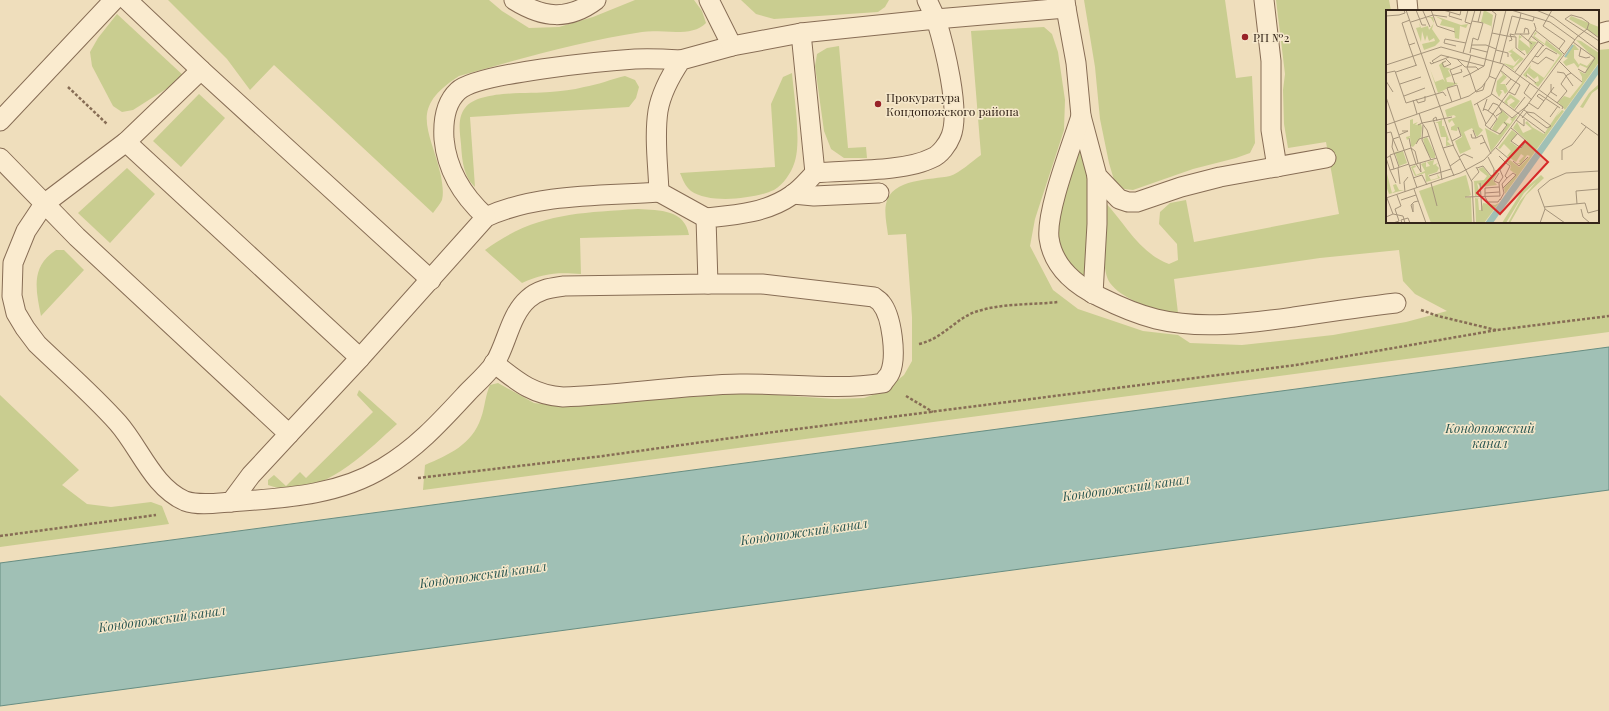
<svg xmlns="http://www.w3.org/2000/svg" width="1609" height="711" viewBox="0 0 1609 711" font-family="'Playfair Display',serif">
<rect width="100%" height="100%" fill="#efdebc"/>
<g fill="#c9cd90">
<path d="M168 0H489L502 11 529 28 559 27 593 17 635 0H694L702 11 706 23C692 38 662 29 642 32 582 41 519 59 459 76 408 109 430 128 441 176 442 183 444 192 442 200 440 204 436 209 433 213L274 65 250 90 227 59Z"/>
<polygon points="741,0 889,0 885,7 878,12 774,19 756,14"/>
<polygon points="1084,0 1225,0 1236,78 1252,76 1255,143 1250,153 1236,158 1193,169 1133,190 1124,189 1114,180 1109,163 1100,119 1095,67"/>
<path d="M1276 0H1389L1391 11H1387V222H1598V50L1609 49V332L423 490 425 465C448 455 472 445 481 418 485 407 485 396 490 385L498 383 534 403 560 406 747 393 835 399 864 398 884 391 904 375 912 361V317L906 234 888 235C887 226 884 213 886 204 891 178 932 180 950 176 960 173 972 161 981 155L971 31 1044 27 1052 34 1058 52 1065 100 1064 130 1035 219 1030 246 1053 290 1078 309 1143 331 1178 335 1190 343 1242 345 1333 335 1406 322 1447 311 1415 294 1403 281 1399 250 1320 258 1174 279 1178 313C1162 312 1149 309 1134 301 1125 296 1116 291 1110 283 1100 270 1104 219 1104 201 1125 223 1139 253 1169 264L1178 260 1177 244 1159 224 1160 212 1170 203 1186 200 1194 242 1339 214 1326 142 1288 148 1284 124 1283 90 1285 74Z"/>
<polygon points="117,14 185,77 133,110 122,112 113,106 92,66 90,52 98,38"/>
<polygon points="839,46 848,148 866,147 867,158 844,158 831,149 824,131 815,66 817,54 827,48"/>
<path d="M792 73C794 97 802 143 794 164 791 173 783 185 774 190 754 199 709 204 691 191 685 186 683 180 680 173L775 167 771 104 783 77Z"/>
<path d="M625 76 635 80 639 87 636 98 629 107 470 117 475 187C463 176 462 159 461 144 460 133 457 118 465 108 478 90 529 94 550 92 561 91 573 90 584 87 598 85 611 79 625 76Z"/>
<polygon points="199,94 225,118 181,167 153,141"/>
<path d="M1079 143 1087 175 1090 220 1087 281C1078 273 1068 265 1063 253 1047 222 1070 175 1079 143Z"/>
<polygon points="127,168 155,194 110,243 78,213"/>
<path d="M638 209C660 210 685 210 689 235L580 238 581 274C558 272 543 273 522 283L485 250C535 213 578 213 638 209Z"/>
<path d="M56 250H64L84 270 41 316C36 290 30 267 56 250Z"/>
<path d="M359 390 397 424C364 454 317 503 268 485V480L274 475 286 486 300 472 306 478 373 412 357 395Z"/>
<polygon points="0,395 79,470 62,485 87,504 111,507 151,502 162,506 169,524 0,547"/>
</g>
<polygon fill="#a0c0b5" stroke="#678d82" points="1609,347 1609,490 0,706 0,563"/>
<g fill="none" stroke-linecap="round" stroke-linejoin="round">
<defs>
<g id="service">
<polyline points="127,0 201,70"/>
<path d="M514 0C543 18 568 21 596 0"/>
<polyline points="927,0 936,19 1066,8 1065,0"/>
<polyline points="1264,0 1271,61 1271,130 1277,167"/>
<polyline points="1407,0 1408,11"/>
<polyline points="1066,8 1076,63 1081,116 1097,176 1119,199 1128,202 1137,202 1181,187 1220,177 1326,158"/>
<polyline points="801,33 815,173"/>
<polyline points="1598,34 1609,31"/>
<path d="M1081 116C1072 145 1046 210 1049 238 1053 267 1075 285 1100 297 1118 306 1136 314 1156 319 1201 330 1250 323 1294 317 1328 312 1362 307 1396 303"/>
<polyline points="0,121 114,0"/>
<polyline points="126,142 360,358"/>
<path d="M0 158 77 237 289 434 360 358 486 217C538 193 603 196 659 192 658 165 654 137 658 111 661 93 671 75 681 60L732 46"/>
<polyline points="659,192 706,218"/>
<polyline points="793,194 814,196 879,193"/>
<path d="M486 217C463 196 447 171 444 139 443 123 445 103 458 91 477 73 604 61 635 59 650 58 666 59 681 60"/>
<polyline points="1093,294 1097,224 1097,176"/>
<path d="M494 363C518 382 533 395 563 397 622 395 681 385 740 384 787 383 836 391 883 383 885 379 889 376 890 373 897 357 892 316 881 303 880 301 876 299 874 297L762 284H708"/>
<path d="M289 434 251 475 231 502C217 503 199 506 185 501 153 487 140 448 118 423 93 395 64 370 37 344L25 328 16 313 12 296 13 263 26 231 44 204 126 142 201 70 431 280"/>
<path d="M231 502C283 498 337 496 383 468 417 448 442 420 468 392 477 383 488 373 495 363 507 343 510 315 528 299 539 289 551 288 564 286L708 284 706 218C736 215 766 213 792 195 801 189 808 180 815 173 846 170 905 172 932 158 940 155 948 144 951 136 961 111 944 45 936 19L801 33 732 46 709 0"/>
</g>
</defs>
<use href="#service" stroke="#876d55" stroke-width="21"/>
<g stroke="#876d55" stroke-width="2.5" stroke-dasharray="3 2" stroke-linecap="butt">
<polyline points="68,87 107,124"/>
<polyline points="1421,310 1438,316 1496,330"/>
<path d="M919 344C942 339 954 320 975 312 1001 303 1032 305 1058 302"/>
<polyline points="906,396 933,412"/>
<polyline points="418,478 603,456 774,432 1296,365 1497,330 1609,316"/>
<polyline points="0,536 156,515"/>
</g>
<use href="#service" stroke="#faebcf" stroke-width="19"/>
</g>
<g fill="#982328" stroke="#f6e8cb" stroke-width="1.5">
<circle cx="1245" cy="37" r="4"/>
<circle cx="878" cy="104" r="4"/>
</g>
<g text-anchor="middle" dominant-baseline="central" stroke-width="3" stroke-linejoin="round" paint-order="stroke">
<g font-size="12" fill="#35261a" stroke="#f6e8cb" text-anchor="start">
<text x="1253" y="37">РП №2</text>
<text x="886" y="97">Прокуратура<tspan x="886" dy="14">Кондопожского района</tspan></text>
</g>
<g font-size="13" font-style="italic" fill="#295651" stroke="#f6e8cb">
<text x="1490" y="427">Кондопожский<tspan x="1490" dy="15">канал</tspan></text>
<text transform="translate(1126 487) rotate(-8)">Кондопожский канал</text>
<text transform="translate(804 531) rotate(-8)">Кондопожский канал</text>
<text transform="translate(483 574) rotate(-8)">Кондопожский канал</text>
<text transform="translate(162 618) rotate(-8)">Кондопожский канал</text>
</g>
</g>
<g transform="translate(1386 10)">
<rect width="213" height="213" fill="#efdebc"/>
<path d="M98 0 107 5 105 20V16L95 12ZM49 6 75 15 82 14 80 18 74 16 73 29 69 28 68 18 54 15 56 10ZM185 6 213 17V27L183 9ZM41 7H47L48 12 46 19 54 31 49 36 38 40 36 34 49 31 48 28 43 31 41 25 39 31 36 21 35 32 30 18 34 17 33 12 35 18 42 16 43 20 48 13 45 8ZM149 22 151 23 148 26 159 34 160 30 177 44 152 77 148 73 153 71 152 66 148 69 141 63V68L137 65 145 55 144 58 158 68 174 45 147 27ZM133 25 136 27 133 29 144 38 143 31 146 28 144 31 151 32 141 45 139 40 135 41 132 38ZM190 30 195 31 213 43V52L179 100 172 92 178 86 184 88 196 73V67L193 61 199 64 201 58 194 55 192 58 188 53 180 56 177 52 182 48 178 47 188 34 193 40H188V48L193 55 194 53 201 56 208 48ZM128 38 126 40 138 49 127 58 129 61 117 53 128 56 134 48 129 52 124 45 126 43 122 42ZM59 50 57 52 58 57 66 59 62 60 65 66 60 68 61 72 72 73 52 83 44 59 49 72 57 69 59 72 53 55 50 53 53 55ZM114 61 121 67 114 74H119L122 81 119 84 117 80H114L116 82 113 87 110 81 111 71 117 65ZM213 74V78L206 83 197 98 194 97 203 83ZM124 84 134 91 128 99 123 95 129 91 125 88 121 91 122 95 118 92ZM85 90 93 117 97 120V118V120L91 127 86 118 78 122 85 139 74 144 69 131 76 127 72 117 71 121 65 120V117L69 115 66 110 63 113 62 110 70 107 68 105 61 107 59 100ZM176 97 170 107 176 100 178 101 119 184 118 178 130 164 124 160 125 156 121 152 124 150 133 157 144 146 141 145 135 155 130 153H134L133 151 138 146 135 144 130 152 121 146 125 141 118 134 114 139 112 138 126 120 131 124 123 134 125 132 134 139 141 131 127 118 131 112 137 123 146 119 139 113 141 111 146 117 158 124ZM116 100 123 107 119 112 124 114 126 111 124 109 132 105 105 142 99 118 112 125 121 116 117 113 110 122 106 119ZM27 109V114L32 112 29 115 35 114 36 118 35 127 27 137 25 136 24 127 21 130 20 127 24 126V110ZM56 110V116H58L63 130 61 131 65 135 60 136V127H55L52 113H49ZM41 127 49 144V148H45L40 140 37 129ZM17 141 21 153 13 156 9 142ZM48 150 47 155 52 153 50 155 53 158 51 162 42 165 45 170 52 168 51 164 54 168 40 172 39 163 29 166 25 157 29 155 30 157 27 158 30 165 39 161 35 154 40 152V157L44 156 41 152ZM97 157 104 166 113 161 107 170 111 175 95 177 91 173 94 185 89 186 88 171 98 170 101 166 92 159ZM0 160 6 183 9 181 7 175 10 174 13 180H18L3 184 0 176ZM80 165 85 185 78 188 85 187 86 213H45L33 181ZM155 165 158 168 140 185 124 213H122L134 191 150 172 138 183 120 213H116L136 181ZM89 188 95 189H92L93 200H95L97 193 109 195 113 193 98 213H90Z" fill="#c9cd90"/>
<path d="M213 53V63L169 126 107 213H99Z" fill="#a0c0b5"/>
<path fill="none" stroke="#a0c0b5" stroke-width="2" d="M179 47 187 35"/>
<path fill="none" stroke="#a5947b" stroke-width="1" d="M20 0 68 137 86 172 88 213M30 0 36 15H40M45 0 51 16 69 22M57 0 64 2 63 6 76 10M82 0 79 12 85 14M105 0 110 4 106 23 121 26 126 6 134 8 129 24H143L142 19 139 18 138 23M125 0 135 3 134 8 147 11 148 7 135 3M150 0 167 7 213 41M166 0 157 16 179 31 173 39 178 44M37 1 44 17M64 2 74 5 75 0M0 6 13 5 19 3 18 0M148 7 164 12 189 30M179 9 213 31M179 9 185 5 196 8 203 13 201 19M86 11 92 12 95 0M25 12 47 5 61 7M149 20 173 39M134 24 146 34M145 26 158 36M123 31 126 30 124 24 129 25M142 31 150 19 148 13M187 32 195 38 193 46 200 48 204 47M29 33 23 35 30 55M23 35 16 13 24 10M86 35H100L110 39M70 36 58 33 59 29 80 33M85 38 101 42M110 40 122 43V47M77 43 89 0M84 43 87 28 92 30 97 13 92 12M149 46 152 47 160 38 171 44M60 49 65 54 58 57 56 53 60 51M71 49 79 57H90L93 60M146 51 152 54 160 47 168 51M173 51 185 63M44 52 45 54 63 47 98 56 106 23M48 53 46 51 55 45 63 47M114 53 121 26 130 27V38L139 45M0 55 55 37 117 54 177 97 176 99M98 56 84 64 90 82 97 80 99 73M192 59 199 63 209 48 195 38M114 60 125 69 120 75M10 62 31 55M129 62 152 32M171 62 178 63 187 76M0 63 9 61 20 93 57 82 60 86M66 65 64 60 76 55M140 65 150 73M77 67 84 64 81 58 85 45M110 69 118 54M0 71 7 82M144 73 138 83 146 90M14 74 35 67M69 74 66 65 76 62 75 59M165 74V82L171 86M123 82 129 85 134 75 125 69M106 84 159 123M18 86 39 78M0 87 31 178M30 89 32 93 39 91V86M27 90 31 104M158 91 151 86 153 84 174 98M66 92 61 78 71 75 75 89M91 93 100 114M143 93 152 99 168 77M171 93 181 81 175 74 181 65 185 63 196 72M88 95 105 85 110 69 103 66M114 98 126 108 142 95M97 99 101 100 105 103 107 104 108 105 111 109 104 119 99 115 100 114 103 110 107 104 113 96 116 91 157 35M97 101 101 89M102 101 107 93 112 95 116 102 110 106M128 101 139 87M33 103 36 113 66 107M164 107 172 96M136 108 141 102 148 103 165 116 161 118 142 104 141 102 138 100M130 110 138 116V109M51 111 50 107 47 109 57 138 68 135M195 113 213 126M0 115 83 86 96 77 103 67 120 0M32 115 36 113 41 120 54 157 56 170M37 115 36 130 45 150M125 118 130 122 140 131 135 138 125 131 132 123M104 119 114 124 121 115 118 112M0 123 5 122 7 129 13 127M85 124 86 128H90L87 120M13 125 22 121H16M90 128 96 125 99 132M66 131 75 126 72 117M30 134 33 129 43 126M94 134 99 132 105 144M25 138 30 154 51 148M25 138 29 141 32 153M57 138 68 166M110 138 123 149 120 153 113 146M12 141 7 129 6 137 13 157M4 146 0 148 4 160 8 159M73 147 78 144 87 148M176 150V140L186 135 200 117M127 151 133 156 142 147M23 154 8 159 4 145 25 138 23 128M23 156 30 154 35 162 34 153M64 156 74 149M12 158 14 174M91 158 97 156 105 166 108 165V159L102 147M4 160 10 173M109 161 114 160 120 153 124 156 119 166 121 168 116 174 118 183 114 190M43 166 65 159M27 168 36 165 41 175M85 171 93 162 90 157M45 173 51 196M94 173 96 201M113 173 108 171 113 163M113 177 99 178V187L102 192H112L114 189M117 178 130 165 127 163 121 168M28 179 40 213M19 182 18 172 22 167M99 183 113 182M79 187 114 186 113 173 117 167 114 160M0 188 74 163 98 150 112 135 191 27 201 19 213 28M15 190 30 185M27 194V202L25 195 28 192 32 191M191 194 190 181 213 179M158 197 199 193 202 203 213 200M195 199 197 207 204 213M7 204 17 206 19 213M0 207 7 204 1 188M7 213 13 211 9 199 15 196 11 185M16 213 15 210 22 208 24 213M154 213 159 199M179 213 159 199 152 180 164 170 180 163 213 161"/>
<path fill="#d62828" fill-opacity="0.15" stroke="#d62828" stroke-width="2" d="M139 131 162 152 114 204 91 183Z"/>
<rect width="213" height="213" fill="none" stroke="#35261a" stroke-width="2"/>
</g>
</svg>
